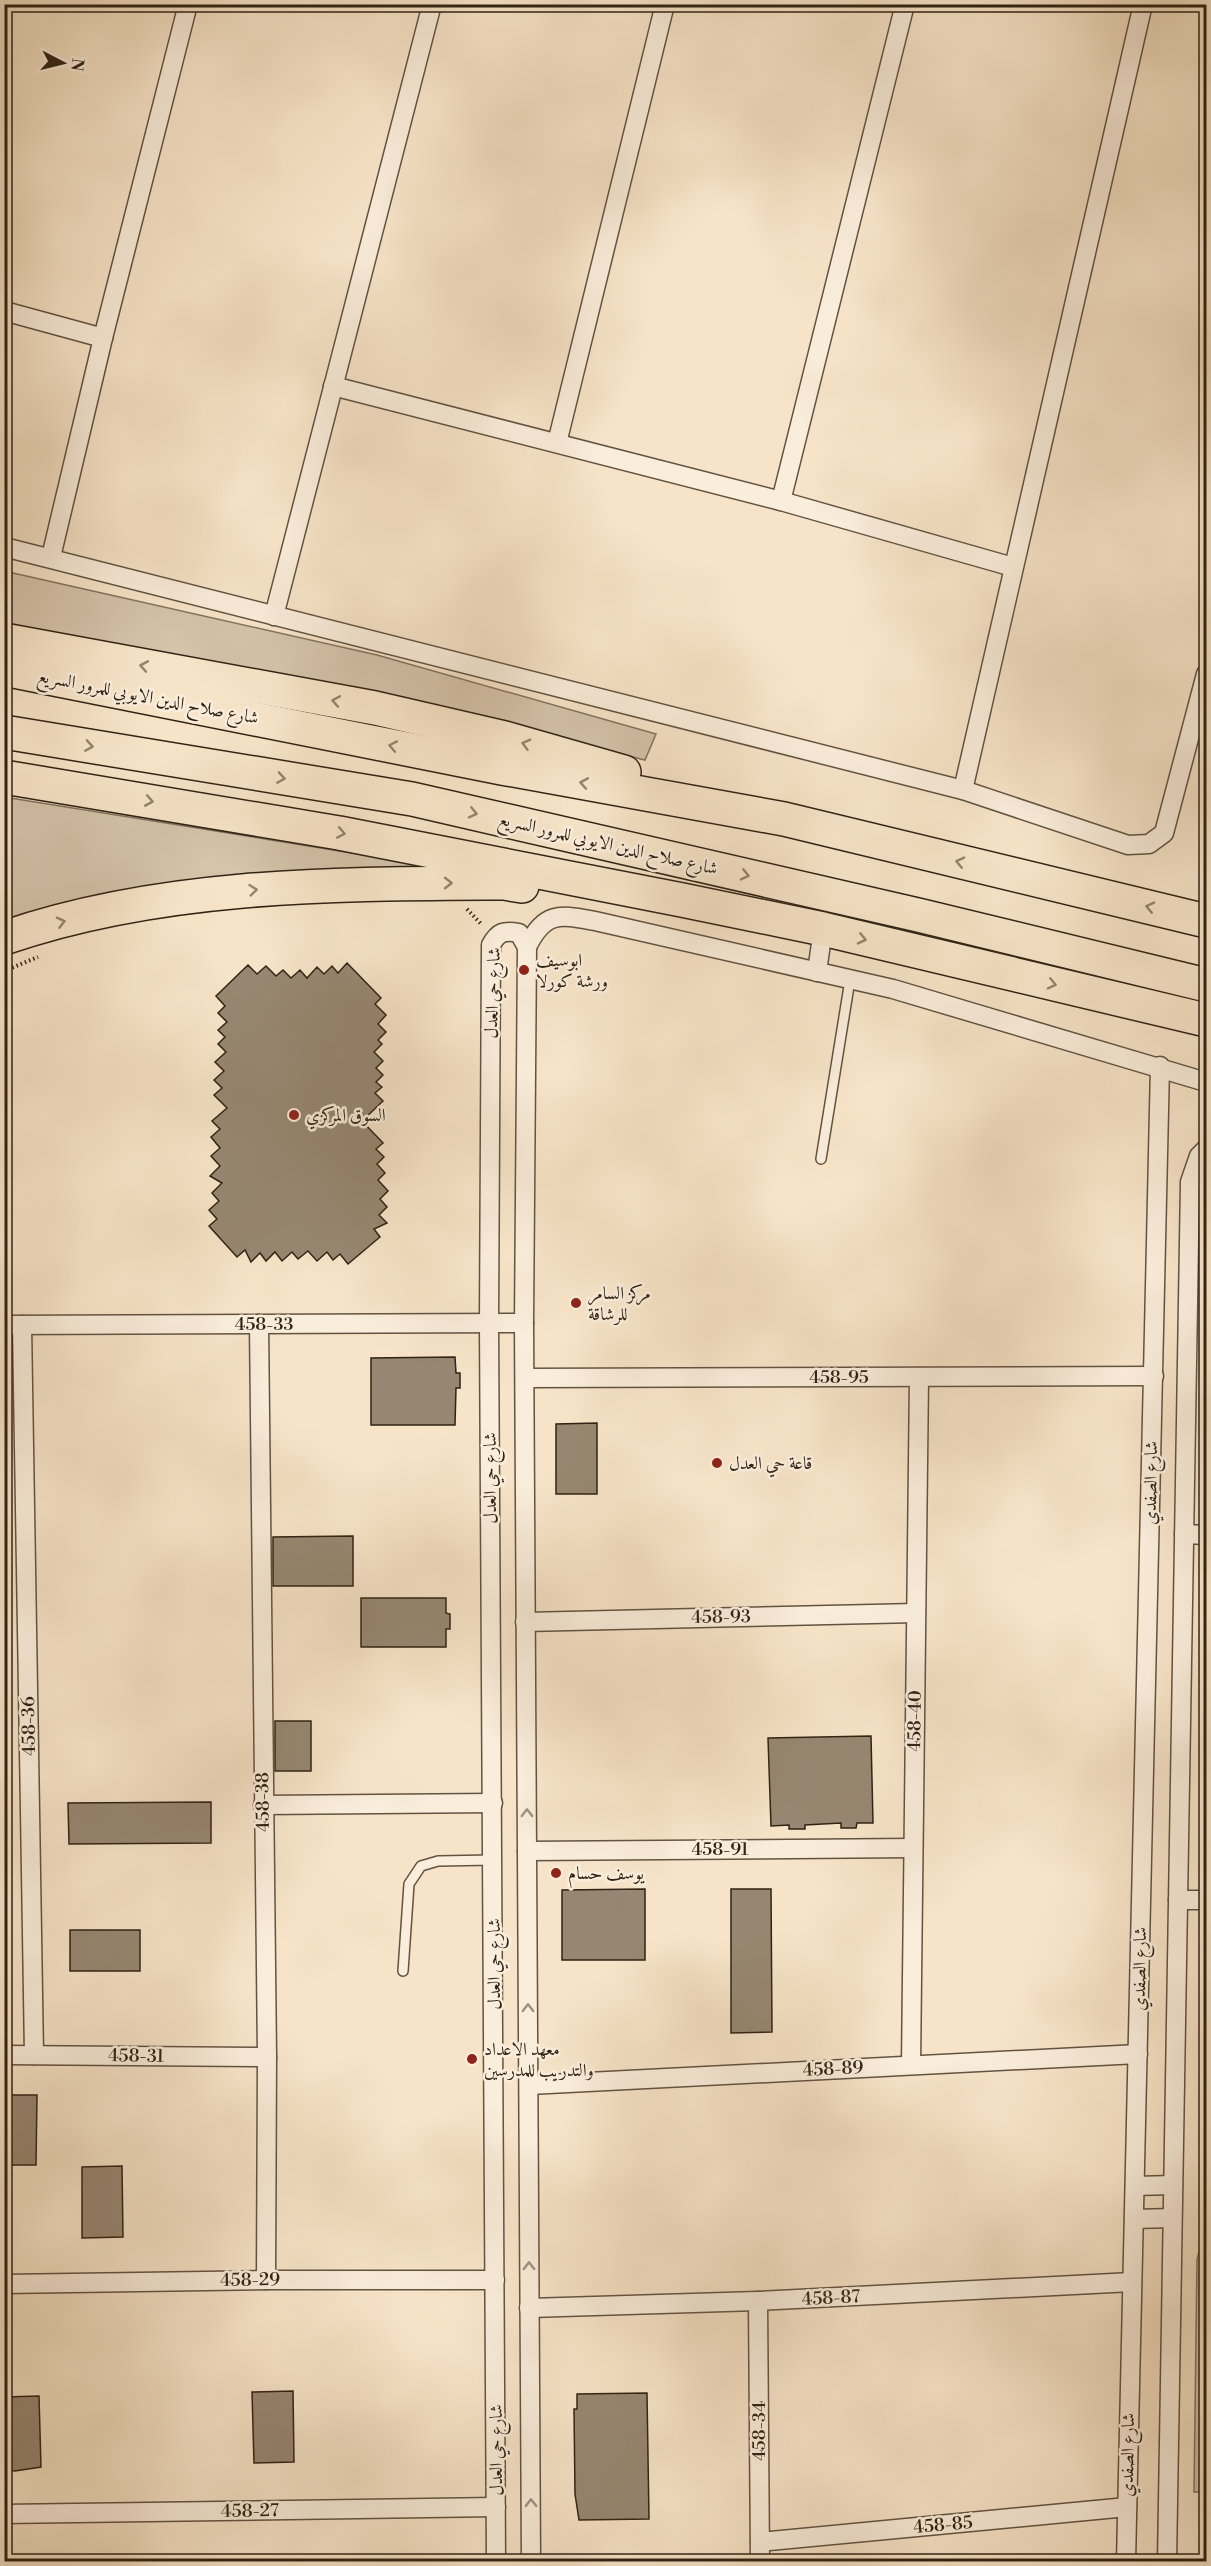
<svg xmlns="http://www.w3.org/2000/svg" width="1211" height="2566" viewBox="0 0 1211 2566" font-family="'Libre Bodoni',Amiri,serif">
<rect width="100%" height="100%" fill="#f7e4c8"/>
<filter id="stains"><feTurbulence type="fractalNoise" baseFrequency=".00333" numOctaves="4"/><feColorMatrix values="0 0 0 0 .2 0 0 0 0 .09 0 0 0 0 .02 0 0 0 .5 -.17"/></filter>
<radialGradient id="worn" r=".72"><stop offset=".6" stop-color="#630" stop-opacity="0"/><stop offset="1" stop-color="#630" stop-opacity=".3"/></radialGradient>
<g fill="#d5c3aa" stroke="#827360" stroke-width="1.5">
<polygon points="4,571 377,655 656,734 645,760 359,690 5,623"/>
<polygon points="4,797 451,869 5,922"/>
<polygon points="1205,1916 1206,1916 1206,2160 1200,2142"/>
<polygon points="1206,2227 1206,2492 1194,2492 1197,2259"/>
</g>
<g fill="#978772" stroke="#302315" stroke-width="1.5">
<polygon points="347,963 381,998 375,1004 386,1015 378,1024 386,1032 378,1040 382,1044 374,1052 383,1061 376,1068 383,1075 376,1082 382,1087 375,1093 383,1101 362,1121 383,1143 376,1149 384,1157 377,1164 385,1173 378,1180 388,1191 380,1199 387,1207 379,1215 387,1223 374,1229 380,1237 348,1264 340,1254 333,1260 327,1252 317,1261 308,1251 298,1259 292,1252 282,1261 275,1252 266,1261 260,1253 251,1262 245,1250 237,1257 209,1226 217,1219 209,1210 219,1201 212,1193 222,1183 210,1176 220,1166 211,1156 220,1148 211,1137 220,1129 212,1121 227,1108 214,1095 222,1088 214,1080 224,1071 215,1062 226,1052 218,1044 225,1037 218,1030 227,1022 218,1013 225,1006 216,996 248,965 257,974 266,966 276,976 283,970 291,978 300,970 307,978 317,967 324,974 332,966 338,973"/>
<polygon points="455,1357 456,1373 460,1373 460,1388 456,1388 455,1425 371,1425 371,1358"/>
<polygon points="597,1423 597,1494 556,1494 556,1424"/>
<polygon points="353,1536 353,1586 273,1586 273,1537"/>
<polygon points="361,1598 446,1598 446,1613 450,1614 450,1629 446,1629 446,1647 361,1647"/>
<rect x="275" y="1721" width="36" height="50"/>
<polygon points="871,1736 873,1823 857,1823 856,1828 841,1828 841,1823 805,1825 805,1829 789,1829 789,1825 771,1826 768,1738"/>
<polygon points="211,1802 211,1843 69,1844 68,1803"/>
<polygon points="645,1889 645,1960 562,1960 562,1890"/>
<polygon points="731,1889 771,1889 772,2032 731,2033"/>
<rect x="70" y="1930" width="70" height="41"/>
<polygon points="4,2095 37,2095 36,2165 4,2165"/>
<polygon points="122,2166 123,2237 82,2238 82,2167"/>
<polygon points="293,2391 294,2462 254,2463 252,2392"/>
<polygon points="647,2393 649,2519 579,2520 575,2494 574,2409 577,2409 577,2394"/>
<polygon points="39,2396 41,2467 15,2471 4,2469 4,2397"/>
</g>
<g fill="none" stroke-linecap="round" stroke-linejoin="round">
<defs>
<g id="service">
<polyline points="821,1159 850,980"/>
<polyline points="403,1971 409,1884 421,1866 438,1861 493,1860"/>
</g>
<g id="minor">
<polyline points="4,311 103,338"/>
<polyline points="333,386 781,501 1013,567"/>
<polyline points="557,443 665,4"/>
<polyline points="781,501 905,4"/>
<polyline points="4,547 963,790 1128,845 1149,844 1164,833 1206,674"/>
<polyline points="51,557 103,338 188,4"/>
<polyline points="274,616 432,4"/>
<polyline points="963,790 1143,4"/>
<path d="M527 947C545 910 561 915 595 921L893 989 1206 1082"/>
<polyline points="817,972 823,929"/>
<polyline points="259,1324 267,2057 266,2280"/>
<polyline points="4,1325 524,1323"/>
<polyline points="22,1325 34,2055"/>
<polyline points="525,1378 1154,1376"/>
<polyline points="1184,1534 1206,1535"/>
<polyline points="525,1622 916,1613"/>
<polyline points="263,1805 493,1803"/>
<polyline points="527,1851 913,1848"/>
<polyline points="1178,1900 1206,1900"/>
<polyline points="4,2055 267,2057"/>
<polyline points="911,2065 919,1377"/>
<polyline points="529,2085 1138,2054"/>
<polyline points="1135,2186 1173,2185"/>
<polyline points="1134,2219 1172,2218"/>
<polyline points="4,2284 266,2280 495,2280"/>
<polyline points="758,2301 760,2562"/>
<polyline points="529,2308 758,2301 1132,2282"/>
<polyline points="4,2514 496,2507"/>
<polyline points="760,2542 1127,2507"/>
<path d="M496 2562 489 1323 491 945C498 932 504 930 519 933L527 947 524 1323 531 2562"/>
<polyline points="1126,2562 1160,1066"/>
<polyline points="1167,2562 1190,1182 1199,1156 1206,1149"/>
</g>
<g id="motorway">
<polyline points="4,640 375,708 505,738 624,772"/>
<polyline points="4,669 502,768 784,819 1206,921"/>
<polyline points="4,732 412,799 918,915 1206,985"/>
<polyline points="4,777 339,833 682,900 823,929 1206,1020"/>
<path d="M4 938C163 883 339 884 504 883L522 886"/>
</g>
</defs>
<use href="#service" stroke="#625342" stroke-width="12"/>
<use href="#minor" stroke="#625342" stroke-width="21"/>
<use href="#motorway" stroke="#302315" stroke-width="36"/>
<g stroke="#302315" stroke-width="4" stroke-dasharray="1.5 3" stroke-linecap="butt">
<polyline points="467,909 482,925"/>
<polyline points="4,971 38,957"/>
</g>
<use href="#service" stroke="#faeddb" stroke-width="9"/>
<use href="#minor" stroke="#faeddb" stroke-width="18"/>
<use href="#motorway" stroke="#f7e4c8" stroke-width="33"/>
</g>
<defs><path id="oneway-chevron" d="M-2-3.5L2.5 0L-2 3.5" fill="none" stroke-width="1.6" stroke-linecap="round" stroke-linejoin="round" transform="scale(1.5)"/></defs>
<g stroke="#94846e">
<use href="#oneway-chevron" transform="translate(144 666) rotate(-170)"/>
<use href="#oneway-chevron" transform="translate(336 701) rotate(-170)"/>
<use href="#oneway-chevron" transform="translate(526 744) rotate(-165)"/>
<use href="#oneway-chevron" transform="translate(89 746) rotate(9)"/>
<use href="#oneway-chevron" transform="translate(393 746) rotate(-169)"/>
<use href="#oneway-chevron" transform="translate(281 778) rotate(9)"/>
<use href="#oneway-chevron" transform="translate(584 783) rotate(-170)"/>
<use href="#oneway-chevron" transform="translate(149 801) rotate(10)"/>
<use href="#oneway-chevron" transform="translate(473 813) rotate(13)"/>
<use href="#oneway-chevron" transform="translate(341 833) rotate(11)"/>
<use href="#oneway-chevron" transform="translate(960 862) rotate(-167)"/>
<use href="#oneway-chevron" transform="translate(745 875) rotate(13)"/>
<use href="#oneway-chevron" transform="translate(448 883)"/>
<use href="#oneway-chevron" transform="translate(253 890) rotate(-6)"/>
<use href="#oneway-chevron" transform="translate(1150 907) rotate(-167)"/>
<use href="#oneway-chevron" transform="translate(61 922) rotate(-14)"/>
<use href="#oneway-chevron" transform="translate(862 939) rotate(13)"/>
<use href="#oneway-chevron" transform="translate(1052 984) rotate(13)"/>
</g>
<g stroke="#9f9282">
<use href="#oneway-chevron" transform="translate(527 1813) rotate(-90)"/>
<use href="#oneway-chevron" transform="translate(528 2008) rotate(-90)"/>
<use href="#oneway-chevron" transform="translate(529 2266) rotate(-90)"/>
<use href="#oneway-chevron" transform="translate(531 2503) rotate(-91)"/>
</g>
<g fill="#8f2418" stroke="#faeddb" stroke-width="2">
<circle cx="524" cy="970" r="6"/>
<circle cx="294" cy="1115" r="6"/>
<circle cx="576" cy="1303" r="6"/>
<circle cx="717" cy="1463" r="6"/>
<circle cx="556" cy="1873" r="6"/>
<circle cx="472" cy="2059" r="6"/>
</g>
<g text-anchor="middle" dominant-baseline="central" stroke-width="5" stroke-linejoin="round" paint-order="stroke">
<g font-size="18" fill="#302315" stroke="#faeddb">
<text transform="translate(148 697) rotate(11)">شارع صلاح الدين الايوبي للمرور السريع</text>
<text transform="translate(608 844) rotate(13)">شارع صلاح الدين الايوبي للمرور السريع</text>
<text transform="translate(493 993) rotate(-88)">شارع حي العدل</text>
<text x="264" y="1324">458-33</text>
<text x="839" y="1377">458-95</text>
<text transform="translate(490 1478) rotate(-90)">شارع حي العدل</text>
<text transform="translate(1151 1483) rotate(-89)">شارع الصفدي</text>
<text transform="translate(721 1617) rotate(-1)">458-93</text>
<text transform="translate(915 1721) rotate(-89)">458-40</text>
<text transform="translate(29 1726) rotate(-91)">458-36</text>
<text transform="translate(263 1802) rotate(-91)">458-38</text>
<text x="720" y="1849">458-91</text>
<text transform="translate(494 1964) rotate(-90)">شارع حي العدل</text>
<text transform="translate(1140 1969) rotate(-89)">شارع الصفدي</text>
<text transform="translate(136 2056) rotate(1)">458-31</text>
<text transform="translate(833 2069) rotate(-3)">458-89</text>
<text transform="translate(250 2280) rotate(-1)">458-29</text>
<text transform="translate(831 2298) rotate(-3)">458-87</text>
<text transform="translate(759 2431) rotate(-90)">458-34</text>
<text transform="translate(496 2450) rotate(-90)">شارع حي العدل</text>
<text transform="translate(1128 2455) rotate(-89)">شارع الصفدي</text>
<text transform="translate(250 2511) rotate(-1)">458-27</text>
<text transform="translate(943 2525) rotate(-5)">458-85</text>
</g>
<g font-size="18" fill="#302315" stroke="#faeddb" text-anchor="start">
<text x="536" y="960">ابوسيف<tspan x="536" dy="21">ورشة كورلا</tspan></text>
<text x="306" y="1115">السوق المركزي</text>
<text x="588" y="1293">مركز السامر<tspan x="588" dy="21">للرشاقة</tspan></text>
<text x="729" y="1463">قاعة حي العدل</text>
<text x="568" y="1873">يوسف حسام</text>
<text x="484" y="2049">معهد الاعداد<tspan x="484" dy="21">والتدريب للمدرسين</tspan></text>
</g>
</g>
<rect width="1211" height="2566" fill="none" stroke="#f7e4c8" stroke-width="24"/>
<rect x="6" y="6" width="1199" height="2554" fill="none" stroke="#302315" stroke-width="3"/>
<rect x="12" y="12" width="1187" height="2542" fill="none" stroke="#302315" stroke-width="1.5"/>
<g transform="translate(63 63) rotate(97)" stroke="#faeddb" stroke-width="4.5" paint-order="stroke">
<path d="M0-4.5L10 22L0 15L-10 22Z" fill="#302315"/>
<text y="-9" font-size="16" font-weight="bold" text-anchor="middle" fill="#302315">N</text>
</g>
<rect width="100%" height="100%" filter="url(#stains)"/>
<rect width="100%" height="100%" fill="url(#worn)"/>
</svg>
